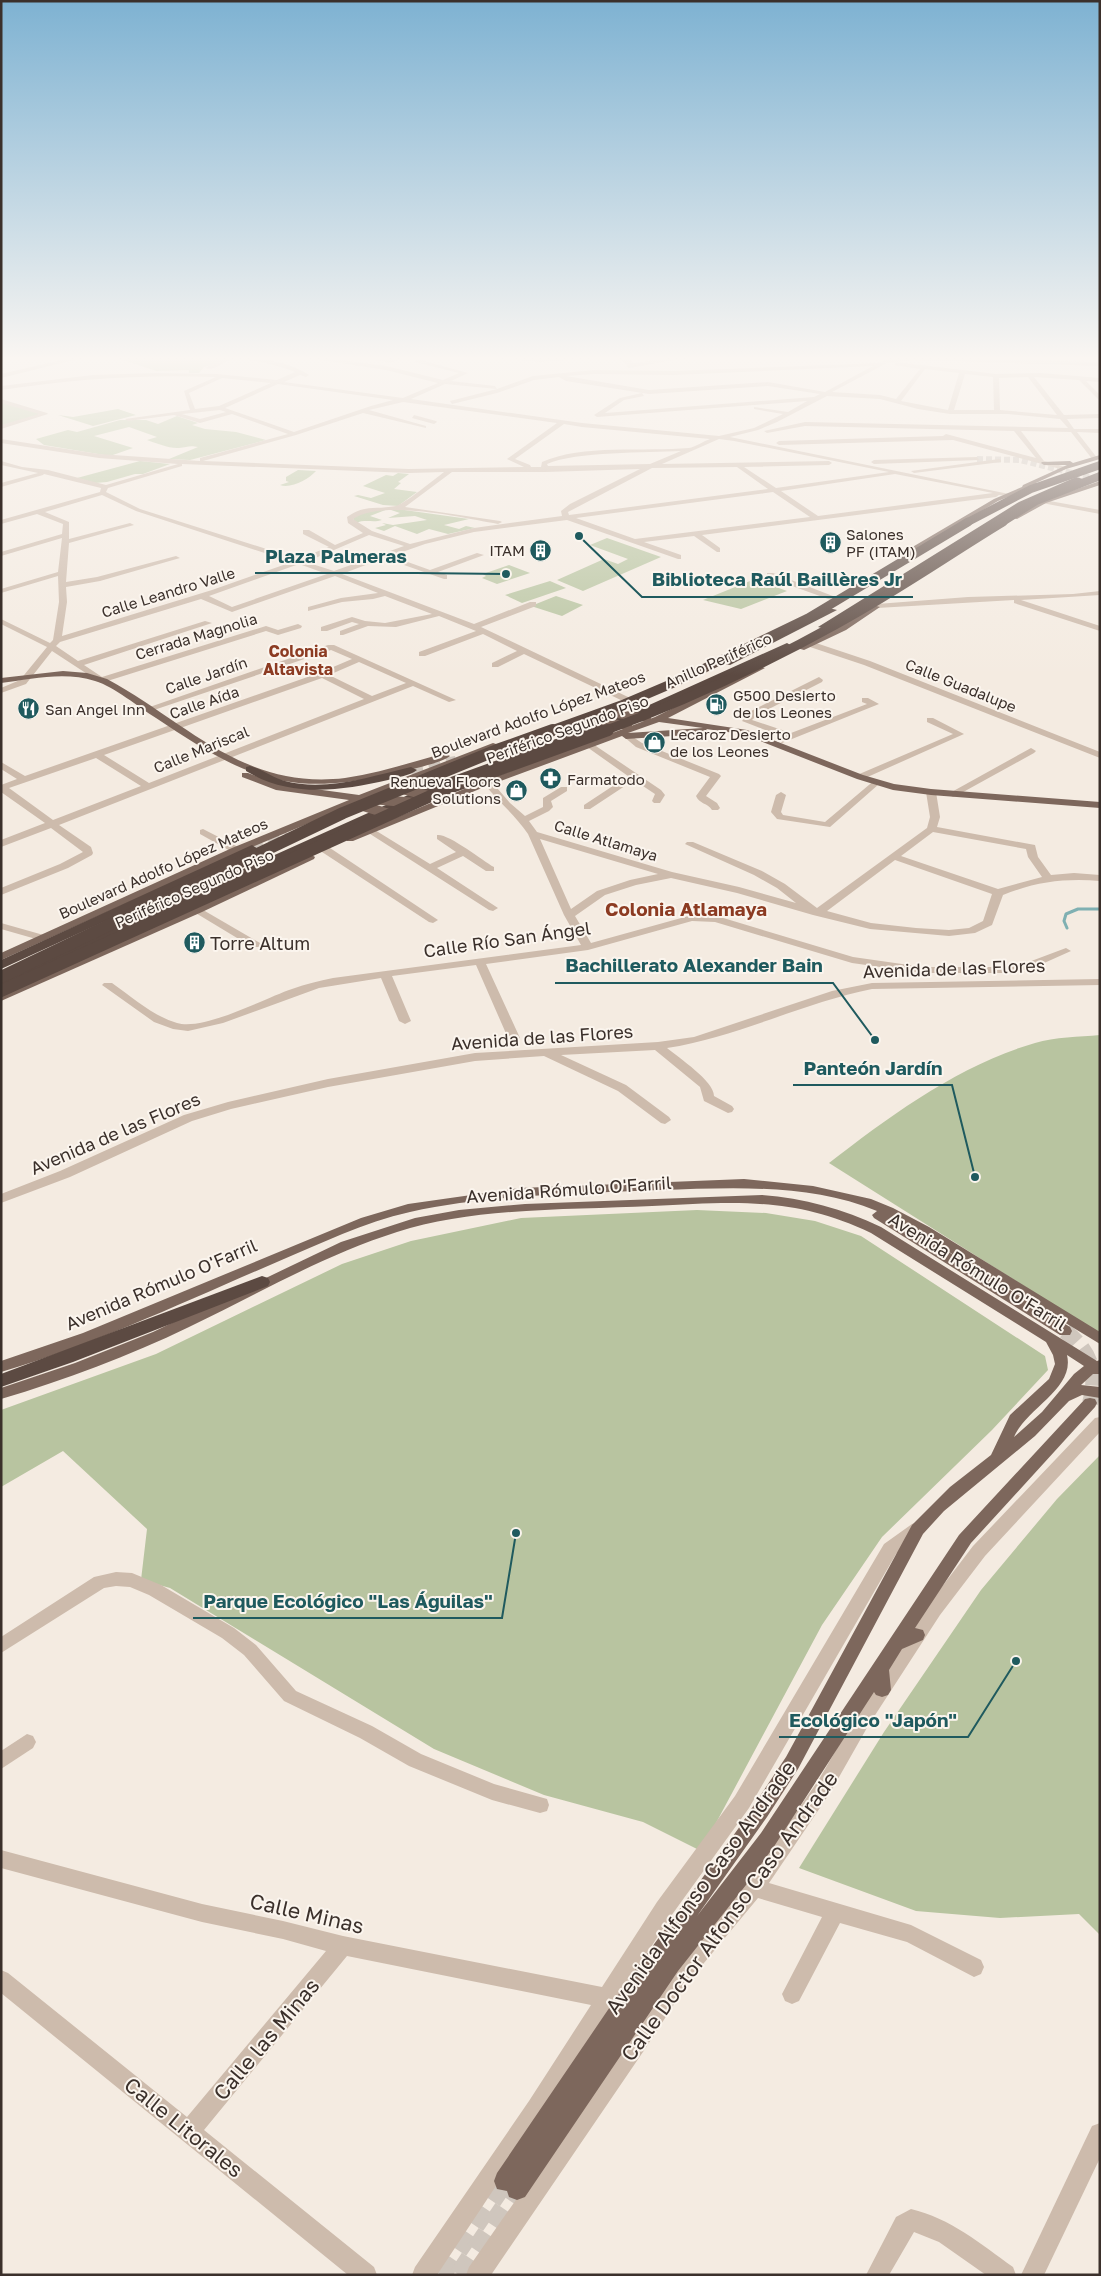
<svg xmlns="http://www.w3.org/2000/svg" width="1101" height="2276" viewBox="0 0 1101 2276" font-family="'Golos Text',sans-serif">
<rect width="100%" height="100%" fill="#f4ebe1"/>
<g fill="#b8c4a0">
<polygon points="114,357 224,357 230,359 204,367 199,373 189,373 189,370 156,371"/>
<polygon points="1,402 41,414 1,426"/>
<polygon points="118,409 136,415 93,426 58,415 73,417"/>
<path d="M177 416 198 423 192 425 205 429 236 432 266 440 190 460 169 459 198 447C190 445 187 447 179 448 170 449 156 443 147 440L157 437 129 427 94 436 133 448 110 456 44 445 36 439 68 430 77 432 120 420H146L158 424Z"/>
<polygon points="140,461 170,464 143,474 135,474 107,482 95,483 77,478"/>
<path d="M298 470 316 471C309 479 291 489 280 485L289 482 286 481V477Z"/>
<polygon points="398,473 409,474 398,482 401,483 394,489 417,492 398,506 383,505 354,496 358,495 371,498 385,493 363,486 386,475 393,476"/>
<path d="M390 508 469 519 444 525 459 529 466 526 475 528 448 534 429 529 417 534 395 526 384 531 375 528 386 525 382 523 393 525 427 520 415 516 388 518 400 513 388 509 370 516 382 520C374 523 365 519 356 523L353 519 356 514Z"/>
<polygon points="607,538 661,557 583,591 557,580 604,559 618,564 628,559 590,545"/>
<polygon points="509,565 530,573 497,584 482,578 486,576 483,574"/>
<polygon points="755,579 787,591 741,609 703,600"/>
<polygon points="550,581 566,588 522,603 505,595"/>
<polygon points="556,596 583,605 562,616 531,606"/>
<path d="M1100 1035V1334L829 1163C891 1115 959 1065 1035 1043 1055 1037 1079 1037 1100 1035Z"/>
<polygon points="697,1210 766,1213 815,1221 861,1236 1045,1356 1048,1370 992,1430 882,1537 822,1625 701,1851 643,1822 544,1795 434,1749 170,1588 141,1580 147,1529 63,1451 1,1487 1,1410 156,1354 342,1264 411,1241 521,1218"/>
<polygon points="1100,1455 1100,1935 1079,1914 1000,1918 916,1911 799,1868 884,1732 981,1590 1057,1499"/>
</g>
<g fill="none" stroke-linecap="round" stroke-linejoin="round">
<polyline stroke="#7fb0b2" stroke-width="3" points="1067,928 1064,921 1066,914 1078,909 1100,909"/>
<polyline stroke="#cfc6bd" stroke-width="6" stroke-dasharray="6 3" stroke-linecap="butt" points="977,459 1020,460 1100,480"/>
<path stroke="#cfc6bd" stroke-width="16" stroke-dasharray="16 8" stroke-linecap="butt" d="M1065 1331C1089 1350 1099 1373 1090 1403"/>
<g stroke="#cfc6bd" stroke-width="20" stroke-dasharray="20 10" stroke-linecap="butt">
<polyline points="441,2275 505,2181"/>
<polyline points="459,2275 517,2189"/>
</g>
<g stroke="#cfc6bd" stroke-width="12" stroke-dasharray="12 6" stroke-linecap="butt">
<polyline points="411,770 456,762"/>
<polyline points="252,849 287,834"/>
</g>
<g fill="#cdbbac" fill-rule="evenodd">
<polygon points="74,357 86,357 1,378 1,374"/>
<path d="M226 357C253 357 287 360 309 375L306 377 300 375 284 382 403 398 438 383 386 370 301 357H319L386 366 443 380 459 373 415 362 417 359 468 373 451 381 495 386 497 389 533 376 594 370 674 371 879 363 886 359 904 357 1100 362V366L913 360 887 363 832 392 880 395 896 399 920 369 894 365 896 362 996 374 1041 373 1100 378V382L1086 381 1100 395V401L1079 380 1034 377 1064 415 1100 414V418L1067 419 1074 429H1100V433L1077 432 1098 459 1093 460 1071 432 1021 431 1044 461 1066 467 1067 468 1064 470 953 440 779 445 776 443 779 441 943 436 946 434 1036 458 1014 431 805 426 767 433 764 431 805 422 1068 428 1060 419 1008 414H950L918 409 880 399 827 396 777 422 758 430 730 437 1009 494 1006 496 999 495 996 497 702 535 720 548V552H717L694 536 644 542 681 555V559H678L567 520 474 532 425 544 391 556 430 570 477 553 484 555 438 572 447 575V579H444L384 558 342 574 474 624 530 602H536V606L481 627 628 697V701L625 702 524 654 498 667H492V663L517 651 483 634 425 656H419V652L476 631 439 616 396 627 368 626 343 635H340V631L359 624 352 622 327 631H321V627L352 617 365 621 385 623 432 614 385 596 373 599 342 602 308 611V607L341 598 378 593 335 576 232 612 201 599 60 642 56 646 78 661 205 621 212 623 84 665 102 677 266 626 278 630 298 624 302 626 301 628 278 635 266 631 101 683 52 651 26 684 1 693V688L20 680 47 647 1 624V619L50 643 53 640 59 602 58 576 1 593V589L58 572 62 538 1 556V552L62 534 63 524 37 514 1 524V520L100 492 101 488 44 474 43 475 1 487V483L38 473 1 465V461L22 467 48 470 106 485 178 464 99 458 1 443V439L99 454 200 461V458L288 434 232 414 200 423 174 415 128 421 125 419 190 410 184 391 216 377C144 374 73 379 1 390V386L93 375 155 373 217 374 277 380 295 372C282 366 249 358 234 359 225 360 214 372 205 368ZM873 366 825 392 768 382 649 390 566 376 594 374 674 375ZM925 369 959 373 948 410 901 401ZM965 374 993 377 994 410H954ZM559 377 566 381 649 394 768 386 820 394 814 397 605 413 624 400 644 396 642 393 620 398 594 415 597 417 807 401 788 412 754 407V409L783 414 754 428 719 436 582 423 411 399 445 384 497 389 450 401 452 404 497 393 534 380ZM1028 377 1057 415 1000 410 999 378ZM222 378 271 383 219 406 195 409 189 393ZM278 384 393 400 371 406 294 432 225 408ZM403 402 557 423 507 459 524 467 409 469 203 461 296 435 363 413 426 428V426L369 410ZM220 410 226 412 200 419 182 414ZM564 424 582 427 710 439C704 441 695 447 689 448 645 452 582 444 542 462L541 467H531L530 465 515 459ZM719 439 734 441 889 472 776 488 744 467 829 465 832 463 829 461 662 464ZM681 451 650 464 548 466 547 464C576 451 647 453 681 451ZM182 464 409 473 444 472C435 479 404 504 396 506 376 510 365 504 347 517L348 523 363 533 335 545 309 530H303V534L329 547 298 559 140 509 106 492 108 488 182 466ZM737 467 768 489 569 515 568 512 652 468ZM640 469 570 504 561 511 562 516 474 528 410 544 372 531 353 519C383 499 463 518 498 524L502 522 500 521 405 507 452 472H545ZM895 474 993 493 818 516 781 491ZM773 492 810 517 635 539 576 518ZM102 495 136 511 292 562 212 590 62 636 67 602 66 587 100 581 180 558 176 556 97 577 66 582 69 543 134 525 130 523 69 539V522L45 512ZM369 535 404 546 334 571 306 562ZM299 564 327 574 232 607 209 596Z"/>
<polygon points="397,357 407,357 390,363 377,360"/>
<polygon points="485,357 604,357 541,362"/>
<polygon points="616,357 624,357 634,363 676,357 692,357 629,368 626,366 628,365"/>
<polygon points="1,399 47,413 48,414 1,429 1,425 39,414 1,403"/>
<polygon points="414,415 436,421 437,422 434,424 412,418"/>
<polygon points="977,457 979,460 874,464 871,462 874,460"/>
<polygon points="999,459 1001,460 1001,462 914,473 911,471"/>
<polygon points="1044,500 1100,510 1100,514 1042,503 1042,501"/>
<polygon points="767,573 773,573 838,598 831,600 767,577"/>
<polygon points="1100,591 1100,595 1021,600 1100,626 1100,631 1014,603 1014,600 877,608 873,606 877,604 968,597 1073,594"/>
<polygon points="807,642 813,642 870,661 1100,752 1100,758 864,665 807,646"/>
<path d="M328 645H334L456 700 449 702 413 686 59 825 91 847 93 853 92 855 68 868 1 895V888L60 864 83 852 51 828 1 847V840L45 823 1 792V785L17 779 1 769V762L25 776 319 673 352 659 331 650 151 711 144 709ZM359 662 406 683 372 696 329 675ZM322 678 364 699 149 783 104 755ZM96 758 141 786 53 820 9 788Z"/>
<polygon points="819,677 823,680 822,682 757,715 752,720 791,733 867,704 862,702 862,698 868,698 879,704 782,743 778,740 783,737 742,721 751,711"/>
<polygon points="927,718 933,718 964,734 863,779 857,779 857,775 953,734 927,722"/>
<path d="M627 733 642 743 719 774 721 776 706 796 717 803 720 808 718 810H712C708 803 699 804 696 796L710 777 636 747 623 736Z"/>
<polygon points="590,742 661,790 665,795 660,803 654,803 652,801 655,794 634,780 590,809 584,809 584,805 628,776 587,747 587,743"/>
<polygon points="1031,748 1036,751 1034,753 956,796 953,797 948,794"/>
<polygon points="876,779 881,782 879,784 830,827 777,819 771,812 776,795 781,792 786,795 781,812 783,815 825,822"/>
<path d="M488 780 491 781 510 803 525 816 543 807V798L561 787H567V791L551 801 553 807 549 811 529 821 537 832 672 872 739 887 796 903 777 888 754 875 685 844 687 842H693L762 871 785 884 817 908 927 828 930 817 926 792 931 789 936 792 940 817 937 827 1035 845 1038 857 1051 875 1074 873 1100 875V881C1065 878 1035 882 1003 895L992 925 975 933 949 936 870 929 813 915 737 893 671 878 636 885 605 895 575 916 591 943 692 915 720 917 853 957 923 967H1008L1026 963 1066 948 1071 951 1033 968 1008 973H923L852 963 715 922 692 921 588 950 486 964 520 1038 514 1041 508 1038 476 965 392 976 411 1021 405 1024 399 1021 381 978 319 988 223 1023 188 1031 173 1029 154 1022 102 985 104 983H112C132 997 153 1016 177 1023 204 1031 265 998 292 989 306 984 319 981 333 978L581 945 564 915 528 834C516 816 499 802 485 785L483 783ZM933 832 1026 849 1028 857 1042 877 998 889 901 856ZM540 839 658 874 630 880 597 891 571 909ZM895 860 992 894 983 921 969 928 949 930 916 928 871 923 827 911Z"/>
<path d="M370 827 430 864 456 852 437 839V835C448 833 482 860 494 867V871H486L463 856 437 868 498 908 493 911 489 910 367 832V828Z"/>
<polygon points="203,829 240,848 241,850 240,852 232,852 200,834 200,830"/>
<polygon points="326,847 330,848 438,920 433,923 429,922 322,852 322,848"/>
<polygon points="198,907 260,943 261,945 260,947 252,947 194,912 194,908"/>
<polygon points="1,923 47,936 48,938 43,941 1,929"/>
<path d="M1100 979V985L872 989C802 1003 738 1037 667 1048 679 1058 714 1081 714 1096L732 1106 734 1109 732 1112 728 1113 704 1101 700 1087 655 1050 561 1055 626 1085 669 1117 671 1120 665 1124 661 1123 618 1091 544 1056 475 1061 328 1087 231 1109 192 1121 70 1177 1 1203V1194L60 1171 184 1115 228 1102 328 1079 475 1053 658 1042 694 1037 832 991 872 983Z"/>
<polygon points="1100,1417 1100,1432 985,1556 940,1615 868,1726 830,1793 769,1883 911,1925 981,1960 984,1967 981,1974 974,1977 907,1942 840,1923 799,2001 792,2004 785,2001 782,1994 822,1917 758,1898 689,1981 645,2049 491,2275 466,2275 469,2267 631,2035 675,1967 747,1882 778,1838 818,1781 856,1716 928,1605 973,1546 1095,1418"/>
<polygon points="918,1522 924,1524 926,1528 924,1532 896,1554 749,1808 671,1916 543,2115 437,2275 412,2275 415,2267 529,2101 591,2005 347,1956 204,2130 374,2267 377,2275 348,2275 1,1993 1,1970 8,1973 187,2117 326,1951 283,1939 202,1922 1,1868 1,1850 202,1904 283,1921 343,1936 602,1987 657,1902 735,1796 884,1544 912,1524"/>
<polygon points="116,1572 132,1573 161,1585 234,1628 256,1645 296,1691 372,1726 421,1754 494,1784 547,1799 549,1805 547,1811 540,1813 492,1800 409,1766 360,1738 284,1701 244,1655 222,1638 149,1595 130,1587 116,1586 104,1588 1,1653 1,1637 94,1577"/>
<polygon points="27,1734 33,1736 36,1742 33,1748 1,1769 1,1751"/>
<polygon points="1100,2123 1100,2158 1044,2275 1021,2275 1092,2126"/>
<path d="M911 2209C950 2218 981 2244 1013 2267L1016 2275H986L939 2242 914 2232 889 2275H866L896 2217Z"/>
</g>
<g fill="#7d675c" fill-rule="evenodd">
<polygon points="1100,455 1100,459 1066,469 1036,483 1036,486 998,501 911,554 904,552 994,499 1022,487 1023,485 1067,465 1044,465 1041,463 1042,462 1070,461 1073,463"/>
<polygon points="1100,481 1100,485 1046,503 1017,519 1012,518 1042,501"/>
<polygon points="873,605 880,607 846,630 804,650 797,648 840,626"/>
<path d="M758 666 765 668 668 718 747 730 863 775 894 784 931 789 1100 802V808L931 795 893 790 857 779 742 734 706 729 708 731 704 734 626 739 622 736 482 788 353 841H347L345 839 476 784 655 717ZM659 722 703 728 628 733Z"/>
<path d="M63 671 87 673 107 679C188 723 243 790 345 778 379 773 412 762 445 753L450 756C441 764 395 773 381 776 282 798 237 772 156 718 138 707 115 687 95 681 65 671 31 679 1 683V678Z"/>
<polygon points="493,743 496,744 496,748 412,780 240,852 1,960 1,953 232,848 349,800 276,790 242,777 242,773 248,773 278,784 359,795"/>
<polygon points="310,854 315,857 314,859 202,912 1,1001 1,994"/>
<path d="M744 1179 813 1186 871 1199 893 1208 929 1227 1100 1332V1344L908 1227 1070 1327 1072 1331 1070 1335H1060L874 1218 872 1215 877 1211C809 1183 732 1188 660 1190 577 1194 492 1194 410 1212 364 1222 320 1244 277 1262 186 1301 96 1344 1 1372V1361L83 1333 361 1218 408 1204 520 1188Z"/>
<path d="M762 1195C804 1198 843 1209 881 1227L1097 1361 1100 1360V1374H1093L1081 1385 1100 1387V1398L1082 1395 1069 1401 1035 1436 944 1511 923 1534 798 1769 767 1817 697 1916 761 1833 959 1535 1085 1399 1090 1398 1095 1399 1097 1403 1095 1407 971 1543 915 1628 923 1630 925 1635 923 1640 902 1649 889 1670 891 1690 888 1695 882 1697 876 1695 874 1692 775 1845 746 1885 678 1971 525 2197 517 2200 509 2197 507 2191 497 2189 494 2181 497 2173 633 1973 738 1829 786 1757 912 1525 950 1487 991 1455 1010 1415 1049 1379 1055 1364 1053 1355 1046 1342 871 1233C794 1196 734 1202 652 1206 571 1210 474 1207 397 1232 324 1255 258 1294 189 1327 129 1356 65 1380 1 1399V1388L75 1363 153 1332 341 1242 415 1218 459 1210 525 1204ZM1067 1355 1084 1366 1074 1374 1042 1412 1014 1437C1026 1408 1075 1389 1067 1355Z"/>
</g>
<g fill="#5c4a42" fill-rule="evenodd">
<polygon points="1076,477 1083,479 1025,506 826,629 818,627 1019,502"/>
<polygon points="829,608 837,610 730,665 721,663"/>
<polygon points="787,643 792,646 790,648 655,710 445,786 1,987 1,978 437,782 647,706"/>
<path d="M250 766C262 769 273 778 285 781 326 792 372 776 411 767L417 770C410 776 396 777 388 780 339 791 291 798 246 771V767Z"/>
<polygon points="252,845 258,849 256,852 1,969 1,960"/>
<polygon points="262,1276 268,1278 270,1282 268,1286 73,1362 1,1387 1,1374"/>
</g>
<g stroke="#7d675c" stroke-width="8">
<polyline points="609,713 647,718"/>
<polyline points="593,719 628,726"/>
</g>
<g stroke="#7d675c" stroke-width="10">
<polyline points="403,786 406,790 429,796"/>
<polyline points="372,799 415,803"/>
<polyline points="360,805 389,814"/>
</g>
<g stroke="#5c4a42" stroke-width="8">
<polyline points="966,523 1031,489 1100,465"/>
<polyline points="1001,523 1036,501 1100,476"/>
</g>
<g stroke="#5c4a42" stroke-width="9">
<polyline points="549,731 624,704 678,681 808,618 968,522"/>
<path d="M604 731C684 702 761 666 835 625 893 594 947 556 1003 522"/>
</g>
<g stroke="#5c4a42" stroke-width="12">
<polyline points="1,977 343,813 497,750 553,730"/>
<polyline points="1,991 446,789 608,730"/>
</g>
</g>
<linearGradient id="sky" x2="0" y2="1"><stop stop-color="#7eb2d2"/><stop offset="0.53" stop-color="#faf6f2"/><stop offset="1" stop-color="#faf6f2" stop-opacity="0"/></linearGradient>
<rect width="1101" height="676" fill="url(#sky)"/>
<defs>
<symbol id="building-disc" viewBox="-11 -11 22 22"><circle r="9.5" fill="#1f5a5e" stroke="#fbf5ee"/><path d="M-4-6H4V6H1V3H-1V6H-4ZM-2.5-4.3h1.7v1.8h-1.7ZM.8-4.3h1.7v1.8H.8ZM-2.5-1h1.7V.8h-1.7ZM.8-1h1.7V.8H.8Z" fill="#fff"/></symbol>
<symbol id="fuel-disc" viewBox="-11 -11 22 22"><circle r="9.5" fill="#1f5a5e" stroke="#fbf5ee"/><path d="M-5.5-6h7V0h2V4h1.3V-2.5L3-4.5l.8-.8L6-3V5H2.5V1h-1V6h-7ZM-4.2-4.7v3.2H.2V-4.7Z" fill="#fff"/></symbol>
<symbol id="restaurant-disc" viewBox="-11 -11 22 22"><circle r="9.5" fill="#1f5a5e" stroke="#fbf5ee"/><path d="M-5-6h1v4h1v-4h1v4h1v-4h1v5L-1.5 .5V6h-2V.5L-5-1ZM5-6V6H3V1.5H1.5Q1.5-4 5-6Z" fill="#fff"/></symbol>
<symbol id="shop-disc" viewBox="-11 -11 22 22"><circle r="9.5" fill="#1f5a5e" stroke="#fbf5ee"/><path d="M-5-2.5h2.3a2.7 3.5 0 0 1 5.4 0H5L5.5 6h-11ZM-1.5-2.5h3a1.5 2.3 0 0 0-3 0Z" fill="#fff"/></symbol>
<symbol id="pharmacy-disc" viewBox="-11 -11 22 22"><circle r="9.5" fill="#1f5a5e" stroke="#fbf5ee"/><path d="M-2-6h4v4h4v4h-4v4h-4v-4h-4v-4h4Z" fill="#fff"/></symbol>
</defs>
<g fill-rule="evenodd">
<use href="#building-disc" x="818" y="530" width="25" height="25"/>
<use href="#building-disc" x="528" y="538" width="25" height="25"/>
<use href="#fuel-disc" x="704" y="692" width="25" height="25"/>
<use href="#restaurant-disc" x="16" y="696" width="25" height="25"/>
<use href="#shop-disc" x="642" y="730" width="25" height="25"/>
<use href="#pharmacy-disc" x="538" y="766" width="25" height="25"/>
<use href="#shop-disc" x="504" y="778" width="25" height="25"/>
<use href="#building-disc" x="182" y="930" width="25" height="25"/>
</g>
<g text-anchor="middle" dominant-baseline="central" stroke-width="4" stroke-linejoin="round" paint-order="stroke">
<g font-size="15" fill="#3b302b" stroke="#fbf5ee" text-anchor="start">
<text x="846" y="534">Salones<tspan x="846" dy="17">PF (ITAM)</tspan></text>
<text x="525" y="550" text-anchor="end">ITAM</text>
<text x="733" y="695">G500 Desierto<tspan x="733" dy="17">de los Leones</tspan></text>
<text x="45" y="709">San Angel Inn</text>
<text x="670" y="734">Lecaroz Desierto<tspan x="670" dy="17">de los Leones</tspan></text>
<text x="567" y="779">Farmatodo</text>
<text x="501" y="781" text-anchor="end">Renueva Floors<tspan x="501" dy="17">Solutions</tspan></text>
</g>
<g font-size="15" fill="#3b302b" stroke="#fbf5ee">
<text transform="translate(168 592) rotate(-17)">Calle Leandro Valle</text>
<text transform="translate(196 636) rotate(-17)">Cerrada Magnolia</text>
<text transform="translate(718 660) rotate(-24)">Anillo Periférico</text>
<text transform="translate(206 675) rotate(-19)">Calle Jardín</text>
<text transform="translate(961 685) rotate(22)">Calle Guadalupe</text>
<text transform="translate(204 702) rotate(-19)">Calle Aída</text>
<text transform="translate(538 714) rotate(-20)">Boulevard Adolfo López Mateos</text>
<text transform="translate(567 729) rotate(-20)">Periférico Segundo Piso</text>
<text transform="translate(201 749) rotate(-22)">Calle Mariscal</text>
<text transform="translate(606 840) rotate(17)">Calle Atlamaya</text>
<text transform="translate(163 868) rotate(-24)">Boulevard Adolfo López Mateos</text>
<text transform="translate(194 888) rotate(-24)">Periférico Segundo Piso</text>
</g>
<g font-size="16" font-weight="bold" fill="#8c3b22" stroke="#fbf5ee">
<text x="298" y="651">Colonia<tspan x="298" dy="18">Altavista</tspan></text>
</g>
<g font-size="18" fill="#3b302b" stroke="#fbf5ee">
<text transform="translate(507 939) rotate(-8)">Calle Río San Ángel</text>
<text transform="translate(954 968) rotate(-2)">Avenida de las Flores</text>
<text transform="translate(542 1037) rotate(-4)">Avenida de las Flores</text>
<text transform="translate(115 1133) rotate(-23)">Avenida de las Flores</text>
<text transform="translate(569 1189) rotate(-4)">Avenida Rómulo O'Farril</text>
<text transform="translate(978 1271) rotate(32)">Avenida Rómulo O'Farril</text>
<text transform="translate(161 1284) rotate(-23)">Avenida Rómulo O'Farril</text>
</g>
<g font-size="18" fill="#3b302b" stroke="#fbf5ee" text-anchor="start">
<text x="210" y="943">Torre Altum</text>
</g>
<g font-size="19" font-weight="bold" fill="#8c3b22" stroke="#fbf5ee">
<text x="686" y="908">Colonia Atlamaya</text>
</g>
<g font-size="21" fill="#3b302b" stroke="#fbf5ee">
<text transform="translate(700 1887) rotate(-54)">Avenida Alfonso Caso Andrade</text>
<text transform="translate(307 1913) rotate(13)">Calle Minas</text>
<text transform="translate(729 1916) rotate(-54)">Calle Doctor Alfonso Caso Andrade</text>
<text transform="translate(266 2039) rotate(-50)">Calle las Minas</text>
<text transform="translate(184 2127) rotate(39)">Calle Litorales</text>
</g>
</g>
<path fill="none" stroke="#1f5a5e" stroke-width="2" d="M506 574L417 573H255M579 536L642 597H913M875 1040L833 983H555M975 1177L952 1085H793M516 1533L502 1618H193M1016 1661L968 1737H779"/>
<g fill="#1f5a5e" stroke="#fbf5ee" stroke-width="2">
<circle cx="506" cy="574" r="5"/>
<circle cx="579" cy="536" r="5"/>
<circle cx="875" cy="1040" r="5"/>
<circle cx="975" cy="1177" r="5"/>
<circle cx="516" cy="1533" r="5"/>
<circle cx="1016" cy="1661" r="5"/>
</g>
<g font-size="19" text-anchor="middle" font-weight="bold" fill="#1f5a5e" stroke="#fbf5ee" stroke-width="4" stroke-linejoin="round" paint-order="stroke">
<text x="336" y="563">Plaza Palmeras</text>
<text x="777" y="586">Biblioteca Raúl Baillères Jr</text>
<text x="694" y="972">Bachillerato Alexander Bain</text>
<text x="873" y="1075">Panteón Jardín</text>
<text x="348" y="1608">Parque Ecológico "Las Águilas"</text>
<text x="873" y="1727">Ecológico "Japón"</text>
</g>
<rect width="1101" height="2276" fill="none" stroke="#3b302b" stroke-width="5"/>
</svg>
